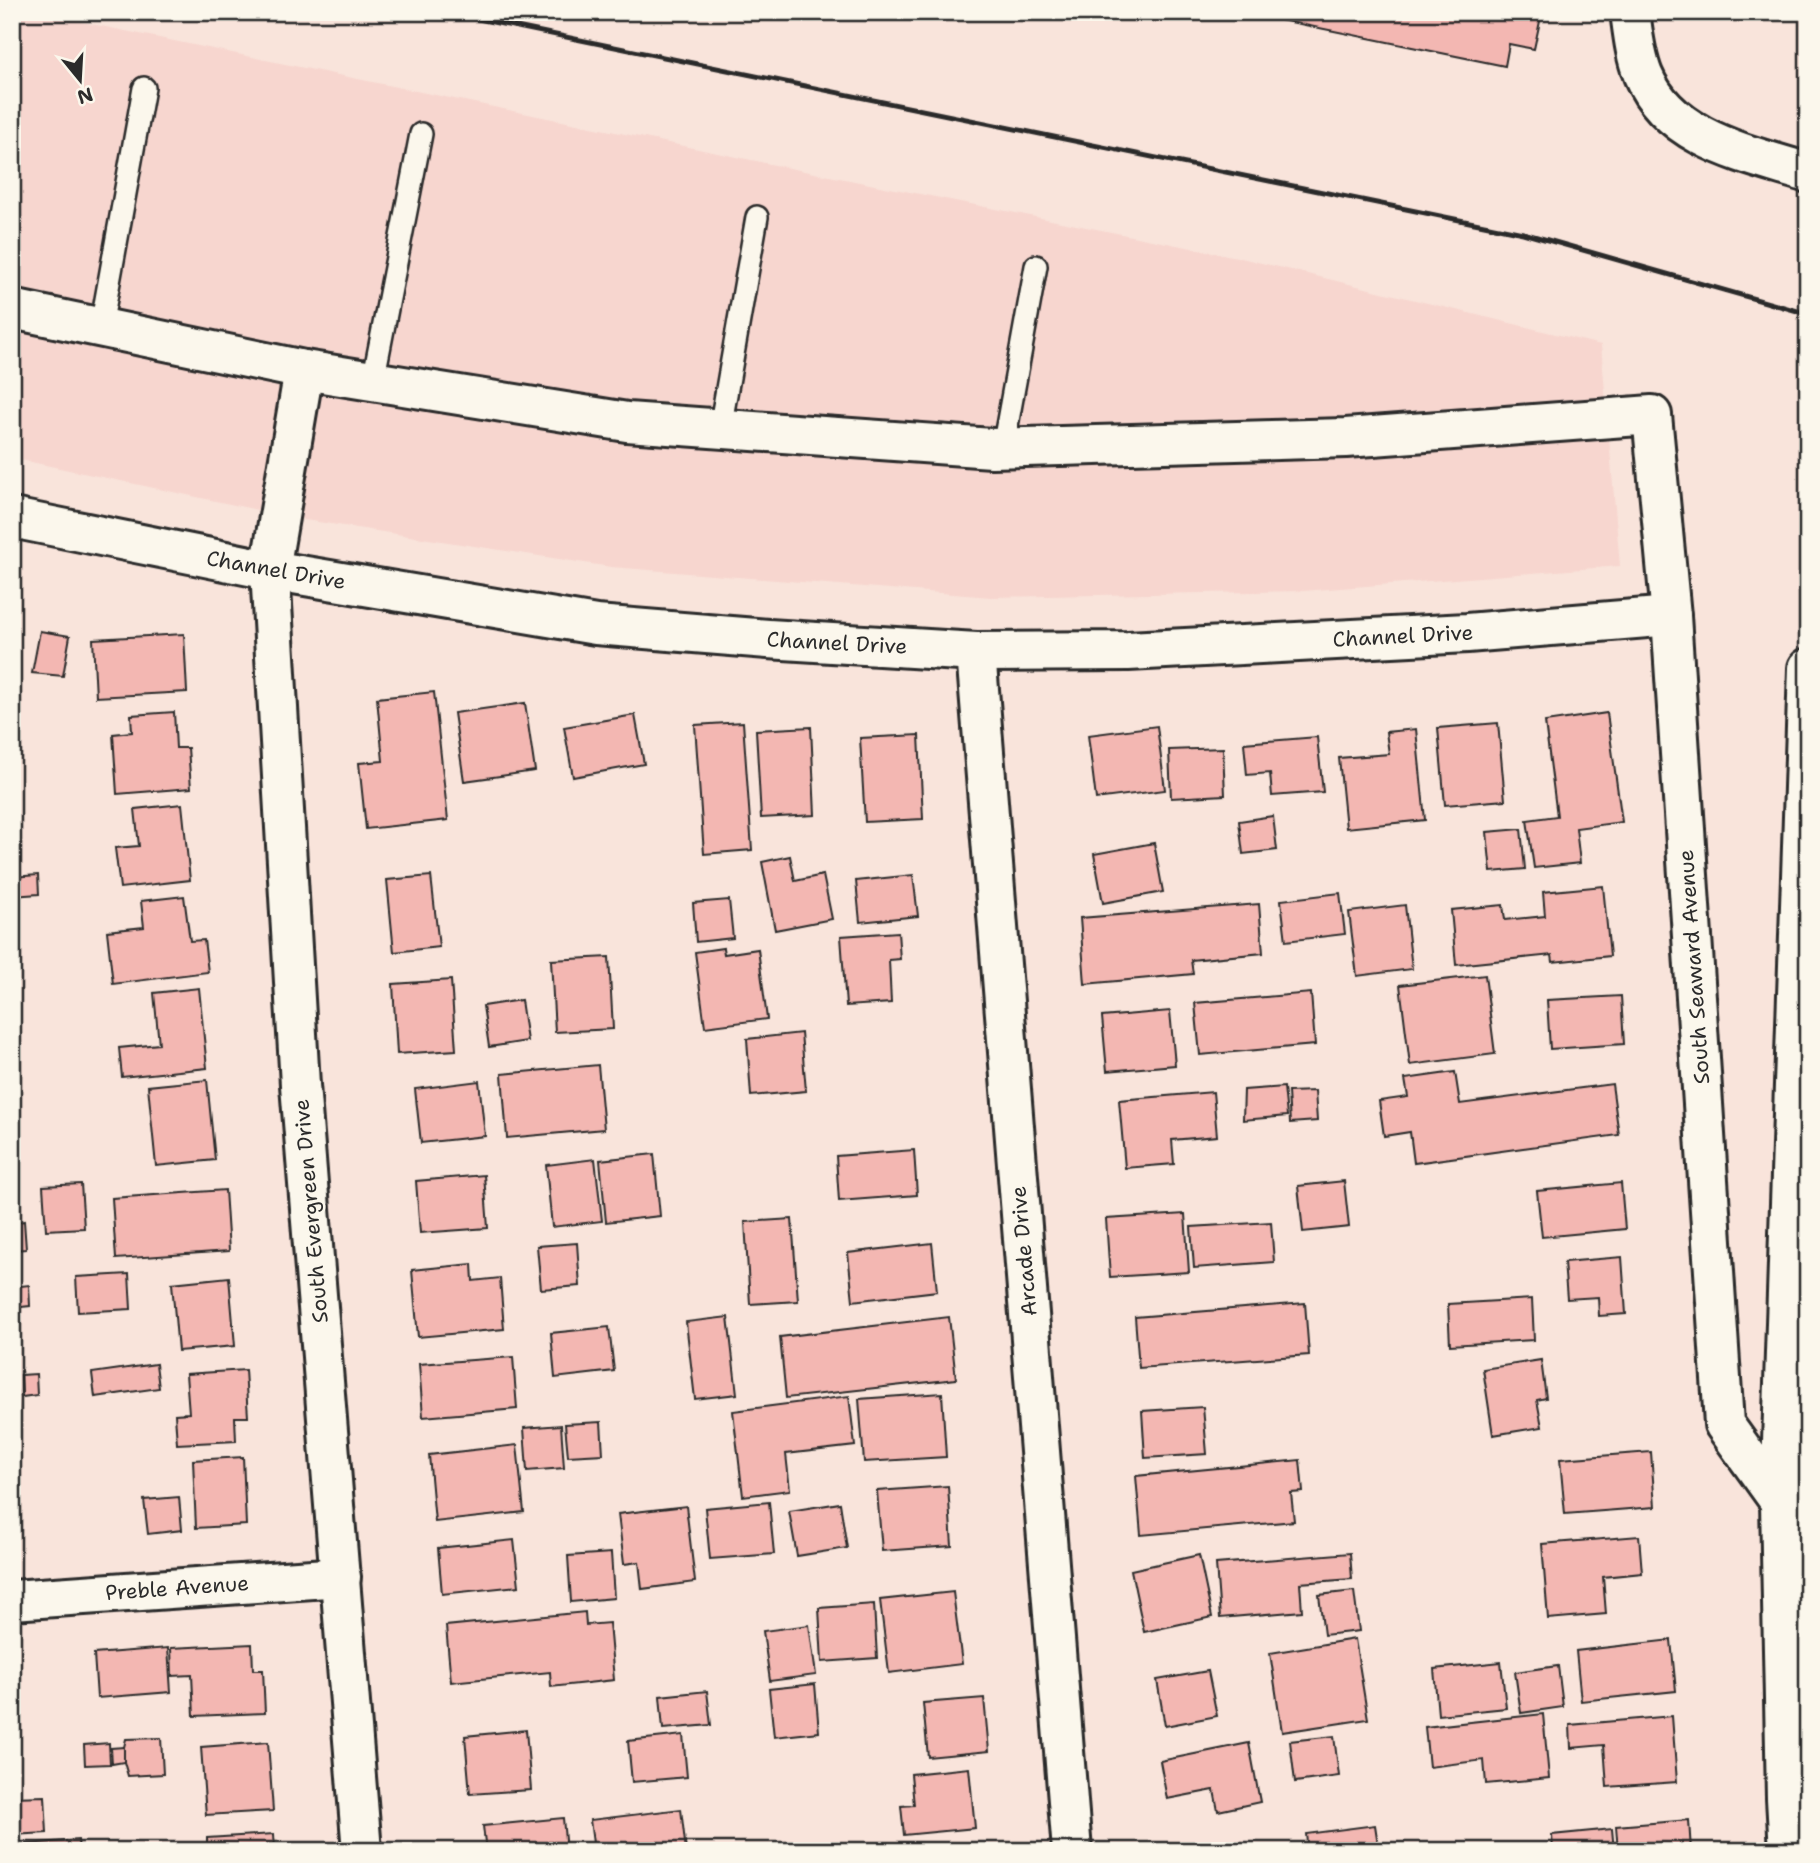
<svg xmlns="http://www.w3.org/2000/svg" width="1820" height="1863" viewBox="0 0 1820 1863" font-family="'Shantell Sans',sans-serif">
<rect width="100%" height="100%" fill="#f9e4db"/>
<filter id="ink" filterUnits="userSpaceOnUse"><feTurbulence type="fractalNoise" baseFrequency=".0143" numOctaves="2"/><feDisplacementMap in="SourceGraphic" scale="14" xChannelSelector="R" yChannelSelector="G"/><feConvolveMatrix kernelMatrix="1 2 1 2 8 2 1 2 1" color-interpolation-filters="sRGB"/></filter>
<g filter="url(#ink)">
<polygon fill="#f7d6cf" points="12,12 34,12 67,19 809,172 1237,257 1601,345 1620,566 1303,591 991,597 611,567 305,520 12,458"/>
<g fill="#f3b7b2" stroke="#2b2b2b" stroke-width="2">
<polygon points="1241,12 1542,12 1534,49 1509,44 1505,66"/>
<polygon points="40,631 70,636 63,676 32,673"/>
<polygon points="184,634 187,692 96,697 93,639"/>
<polygon points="434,692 448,820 366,829 359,763 383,761 377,698"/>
<polygon points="525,703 535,771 464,781 454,713"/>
<polygon points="174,712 176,748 188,748 191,788 117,794 113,734 132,732 131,715"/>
<polygon points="1607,713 1622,822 1576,828 1580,863 1534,868 1527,820 1557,816 1545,722"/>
<polygon points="635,715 644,764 573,777 564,727"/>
<polygon points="743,722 752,850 704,854 695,725"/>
<polygon points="1498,723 1505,800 1445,805 1438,728"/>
<polygon points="1157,726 1165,790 1096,799 1088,735"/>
<polygon points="811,727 815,815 761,818 756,730"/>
<polygon points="1416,729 1425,820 1346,828 1339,758 1389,754 1386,732"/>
<polygon points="919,735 923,819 865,822 860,738"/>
<polygon points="1317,737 1323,792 1272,796 1270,773 1247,775 1244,743"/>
<polygon points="1223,748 1225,795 1171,798 1169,750"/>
<polygon points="182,804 190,880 120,888 115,848 139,846 135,809"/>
<polygon points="1273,816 1277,850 1243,854 1239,821"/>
<polygon points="1521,829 1525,869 1491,872 1487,832"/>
<polygon points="1154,843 1163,892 1103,903 1094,854"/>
<polygon points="790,856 795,881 823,875 832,919 775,930 762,862"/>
<polygon points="38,875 39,894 12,896 12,877"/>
<polygon points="913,875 918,916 860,922 856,881"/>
<polygon points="431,876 439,947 394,952 387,880"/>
<polygon points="1603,886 1610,956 1553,962 1552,955 1456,965 1451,910 1503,905 1505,920 1545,916 1543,892"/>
<polygon points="1340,893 1345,934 1286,941 1281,900"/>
<polygon points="184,896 190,941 204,940 208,972 113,984 107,931 144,927 141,901"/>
<polygon points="729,900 733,938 696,942 693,903"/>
<polygon points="1259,904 1263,953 1191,960 1193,974 1085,984 1080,918"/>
<polygon points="1405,905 1412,969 1357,976 1349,912"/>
<polygon points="898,932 900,959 889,960 891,1003 846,1006 841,936"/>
<polygon points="723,948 724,954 758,949 767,1019 705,1027 695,952"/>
<polygon points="609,957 613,1029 555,1032 551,960"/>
<polygon points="1485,975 1495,1054 1410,1065 1400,985"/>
<polygon points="451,980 456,1050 397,1054 393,984"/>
<polygon points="199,988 207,1068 122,1077 119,1048 159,1044 154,993"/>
<polygon points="1311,993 1315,1045 1200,1055 1195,1003"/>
<polygon points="1621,996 1624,1044 1550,1049 1547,1000"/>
<polygon points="521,1000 527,1041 489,1047 483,1006"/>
<polygon points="1170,1011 1175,1065 1107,1071 1102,1017"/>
<polygon points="801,1033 806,1091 751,1096 747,1039"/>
<polygon points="598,1065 604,1129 507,1138 502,1074"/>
<polygon points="1455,1072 1460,1104 1612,1084 1619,1135 1414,1163 1410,1132 1384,1136 1379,1101 1408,1097 1405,1079"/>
<polygon points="207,1080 215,1160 156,1166 148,1086"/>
<polygon points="479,1081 485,1136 421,1143 415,1089"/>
<polygon points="1284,1087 1287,1116 1243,1120 1244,1090"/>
<polygon points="1315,1091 1317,1121 1290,1123 1288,1092"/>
<polygon points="1213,1092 1217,1136 1172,1140 1174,1164 1125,1168 1119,1100"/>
<polygon points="12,1104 18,1104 20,1124 12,1125"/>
<polygon points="914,1150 917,1195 839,1201 836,1156"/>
<polygon points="654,1154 660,1216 606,1222 600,1160"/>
<polygon points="595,1159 602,1221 552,1227 546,1165"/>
<polygon points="484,1175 488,1228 420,1233 416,1181"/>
<polygon points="1344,1181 1349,1227 1303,1232 1298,1186"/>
<polygon points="1621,1183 1625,1229 1542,1237 1537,1191"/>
<polygon points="81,1184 84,1228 46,1230 43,1186"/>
<polygon points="12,1189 16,1189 19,1222 24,1221 26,1249 12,1250"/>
<polygon points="225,1190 229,1251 116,1259 112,1198"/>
<polygon points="1185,1214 1189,1272 1110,1277 1106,1219"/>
<polygon points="792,1219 798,1301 750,1304 745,1222"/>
<polygon points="1271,1222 1274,1262 1194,1268 1191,1227"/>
<polygon points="577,1243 580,1286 541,1289 537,1246"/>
<polygon points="932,1243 937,1291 853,1301 848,1253"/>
<polygon points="1622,1257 1626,1314 1599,1316 1598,1297 1567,1299 1564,1262"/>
<polygon points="472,1264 473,1281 500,1278 504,1329 418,1337 412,1270"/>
<polygon points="129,1274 131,1309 78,1312 76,1277"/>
<polygon points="229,1277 235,1346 178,1351 172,1283"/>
<polygon points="29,1285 30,1306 12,1308 12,1287"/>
<polygon points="1532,1299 1534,1340 1450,1345 1448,1304"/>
<polygon points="1305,1303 1309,1355 1139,1368 1135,1317"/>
<polygon points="728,1317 737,1394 695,1399 686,1322"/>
<polygon points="949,1317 956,1379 786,1398 780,1337"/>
<polygon points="609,1327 614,1371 555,1378 551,1333"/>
<polygon points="513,1357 517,1409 423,1417 419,1364"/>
<polygon points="1541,1360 1546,1398 1537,1400 1542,1427 1493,1435 1483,1369"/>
<polygon points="156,1364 159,1388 95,1397 92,1373"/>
<polygon points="245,1370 248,1417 235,1417 236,1441 177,1444 175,1414 189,1413 186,1374"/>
<polygon points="36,1374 37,1395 22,1397 21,1375"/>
<polygon points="12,1378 15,1378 18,1410 12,1411"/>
<polygon points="942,1393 946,1457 864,1462 859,1399"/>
<polygon points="849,1396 855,1446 786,1454 790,1490 743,1496 733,1411"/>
<polygon points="1203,1407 1207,1454 1145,1458 1142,1411"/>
<polygon points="601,1422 603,1454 568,1456 565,1424"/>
<polygon points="561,1425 564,1468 527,1471 524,1428"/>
<polygon points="517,1445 524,1512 435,1522 429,1455"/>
<polygon points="1651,1452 1655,1507 1565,1514 1560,1459"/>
<polygon points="243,1457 246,1525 196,1528 193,1460"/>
<polygon points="1300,1460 1303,1492 1291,1493 1294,1521 1141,1535 1136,1476"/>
<polygon points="948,1486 952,1546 882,1551 877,1491"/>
<polygon points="179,1497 182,1530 148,1534 144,1500"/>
<polygon points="769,1502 774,1554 710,1559 705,1508"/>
<polygon points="840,1503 847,1548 797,1556 789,1511"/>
<polygon points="686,1506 695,1582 642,1589 639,1562 624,1564 618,1514"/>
<polygon points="1639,1536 1642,1573 1603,1577 1606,1614 1548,1619 1542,1544"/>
<polygon points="514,1540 519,1586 442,1594 438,1548"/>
<polygon points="611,1553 614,1598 571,1602 568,1556"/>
<polygon points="1350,1553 1352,1579 1300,1583 1302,1611 1220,1618 1216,1564"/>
<polygon points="1199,1555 1212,1617 1144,1632 1131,1570"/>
<polygon points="1354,1591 1359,1631 1324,1635 1319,1595"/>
<polygon points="953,1592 962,1664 889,1673 880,1600"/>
<polygon points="874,1604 877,1658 822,1662 819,1608"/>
<polygon points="585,1612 586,1625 609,1623 614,1680 551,1687 550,1672 451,1682 446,1626"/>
<polygon points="809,1625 816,1675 770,1681 763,1631"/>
<polygon points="1355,1639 1368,1719 1282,1732 1270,1653"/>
<polygon points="1671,1640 1676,1691 1581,1701 1576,1651"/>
<polygon points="252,1644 253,1670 263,1670 265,1713 194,1716 192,1675 172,1676 171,1648"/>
<polygon points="168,1648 171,1692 97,1698 94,1654"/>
<polygon points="1501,1662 1506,1708 1438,1715 1434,1669"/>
<polygon points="1558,1666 1563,1707 1521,1713 1515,1672"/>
<polygon points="1208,1671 1217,1716 1165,1726 1157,1680"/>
<polygon points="815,1684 819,1732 774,1737 769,1689"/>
<polygon points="707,1691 711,1725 663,1729 660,1696"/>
<polygon points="984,1698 989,1751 928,1757 923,1703"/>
<polygon points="1543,1714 1549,1778 1486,1784 1484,1760 1429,1767 1425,1727"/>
<polygon points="1672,1716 1677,1782 1607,1787 1604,1745 1571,1748 1570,1725"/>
<polygon points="526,1730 531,1790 470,1794 465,1736"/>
<polygon points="683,1735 687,1777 632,1782 628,1741"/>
<polygon points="1334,1736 1339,1776 1295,1782 1290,1741"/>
<polygon points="161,1738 163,1774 128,1776 124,1762 124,1747 126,1739"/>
<polygon points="268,1742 273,1811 206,1815 201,1747"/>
<polygon points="109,1743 110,1764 85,1765 84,1745"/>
<polygon points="1249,1743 1260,1802 1218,1811 1214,1790 1167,1799 1160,1761"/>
<polygon points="124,1747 124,1762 112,1764 111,1748"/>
<polygon points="969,1768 975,1828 904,1835 901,1806 914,1805 911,1774"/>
<polygon points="45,1796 47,1833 12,1835 12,1797"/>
<polygon points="681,1809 686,1851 594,1851 590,1820"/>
<polygon points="563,1818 566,1851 486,1851 483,1826"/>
<polygon points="1689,1820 1691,1851 1618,1851 1616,1826"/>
<polygon points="1375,1825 1379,1851 1308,1851 1306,1834"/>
<polygon points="1612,1829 1614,1851 1553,1851 1552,1835"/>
<polygon points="274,1834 275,1851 207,1851 207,1838"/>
<polygon points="78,1840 79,1851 26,1851 26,1844"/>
</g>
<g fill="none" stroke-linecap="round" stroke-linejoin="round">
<defs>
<g id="lane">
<polyline points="101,327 144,88"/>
<polyline points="373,381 421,134"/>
<polyline points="720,429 757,217"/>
<polyline points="1003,448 1036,266"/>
</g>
<g id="street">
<path d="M1630 12C1633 33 1635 55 1643 75 1670 140 1748 154 1808 173"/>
<polyline points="12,309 304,370 627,422 992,448 1346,438 1652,415 1671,616 1724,1424 1780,1502 1808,1500"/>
<polyline points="304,370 270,570 300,1085 362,1851"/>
<polyline points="12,518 270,570 596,625 768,639 976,652 1128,651 1467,633 1671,616"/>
<polyline points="976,652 1072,1851"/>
<polyline points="12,1600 341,1577"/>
</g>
<polyline id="secondary" points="1789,1851 1786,1798 1780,1502 1808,668"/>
</defs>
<use href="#lane" stroke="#2b2b2b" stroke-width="26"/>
<use href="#street" stroke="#2b2b2b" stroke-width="44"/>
<use href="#secondary" stroke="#2b2b2b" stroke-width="44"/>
<use href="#lane" stroke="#fbf7ec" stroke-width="21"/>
<use href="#street" stroke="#fbf7ec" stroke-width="38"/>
<use href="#secondary" stroke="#fbf7ec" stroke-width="38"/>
<polyline stroke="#2b2b2b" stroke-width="5" points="444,12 1523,233 1808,314"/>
</g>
</g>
<g text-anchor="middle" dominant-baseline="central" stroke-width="5" stroke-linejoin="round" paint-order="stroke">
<g font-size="21" fill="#2b2b2b" stroke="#fbf7ec">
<text transform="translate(276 570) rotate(10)">Channel Drive</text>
<text transform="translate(1403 636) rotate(-3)">Channel Drive</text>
<text transform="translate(837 643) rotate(3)">Channel Drive</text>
<text transform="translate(1694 967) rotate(-94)">South Seaward Avenue</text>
<text transform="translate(311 1211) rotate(-95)">South Evergreen Drive</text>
<text transform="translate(1024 1251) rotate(-95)">Arcade Drive</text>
<text transform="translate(177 1588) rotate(-4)">Preble Avenue</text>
</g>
</g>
<rect width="1820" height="1863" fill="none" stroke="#fbf7ec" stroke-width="42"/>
<rect x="21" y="21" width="1778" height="1821" fill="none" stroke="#2b2b2b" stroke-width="2.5" filter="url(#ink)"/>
<g transform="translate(80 80) rotate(162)" stroke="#fbf7ec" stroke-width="5" paint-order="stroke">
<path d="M0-5L12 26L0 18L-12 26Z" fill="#2b2b2b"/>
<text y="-10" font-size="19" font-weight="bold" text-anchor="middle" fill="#2b2b2b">N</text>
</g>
</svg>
